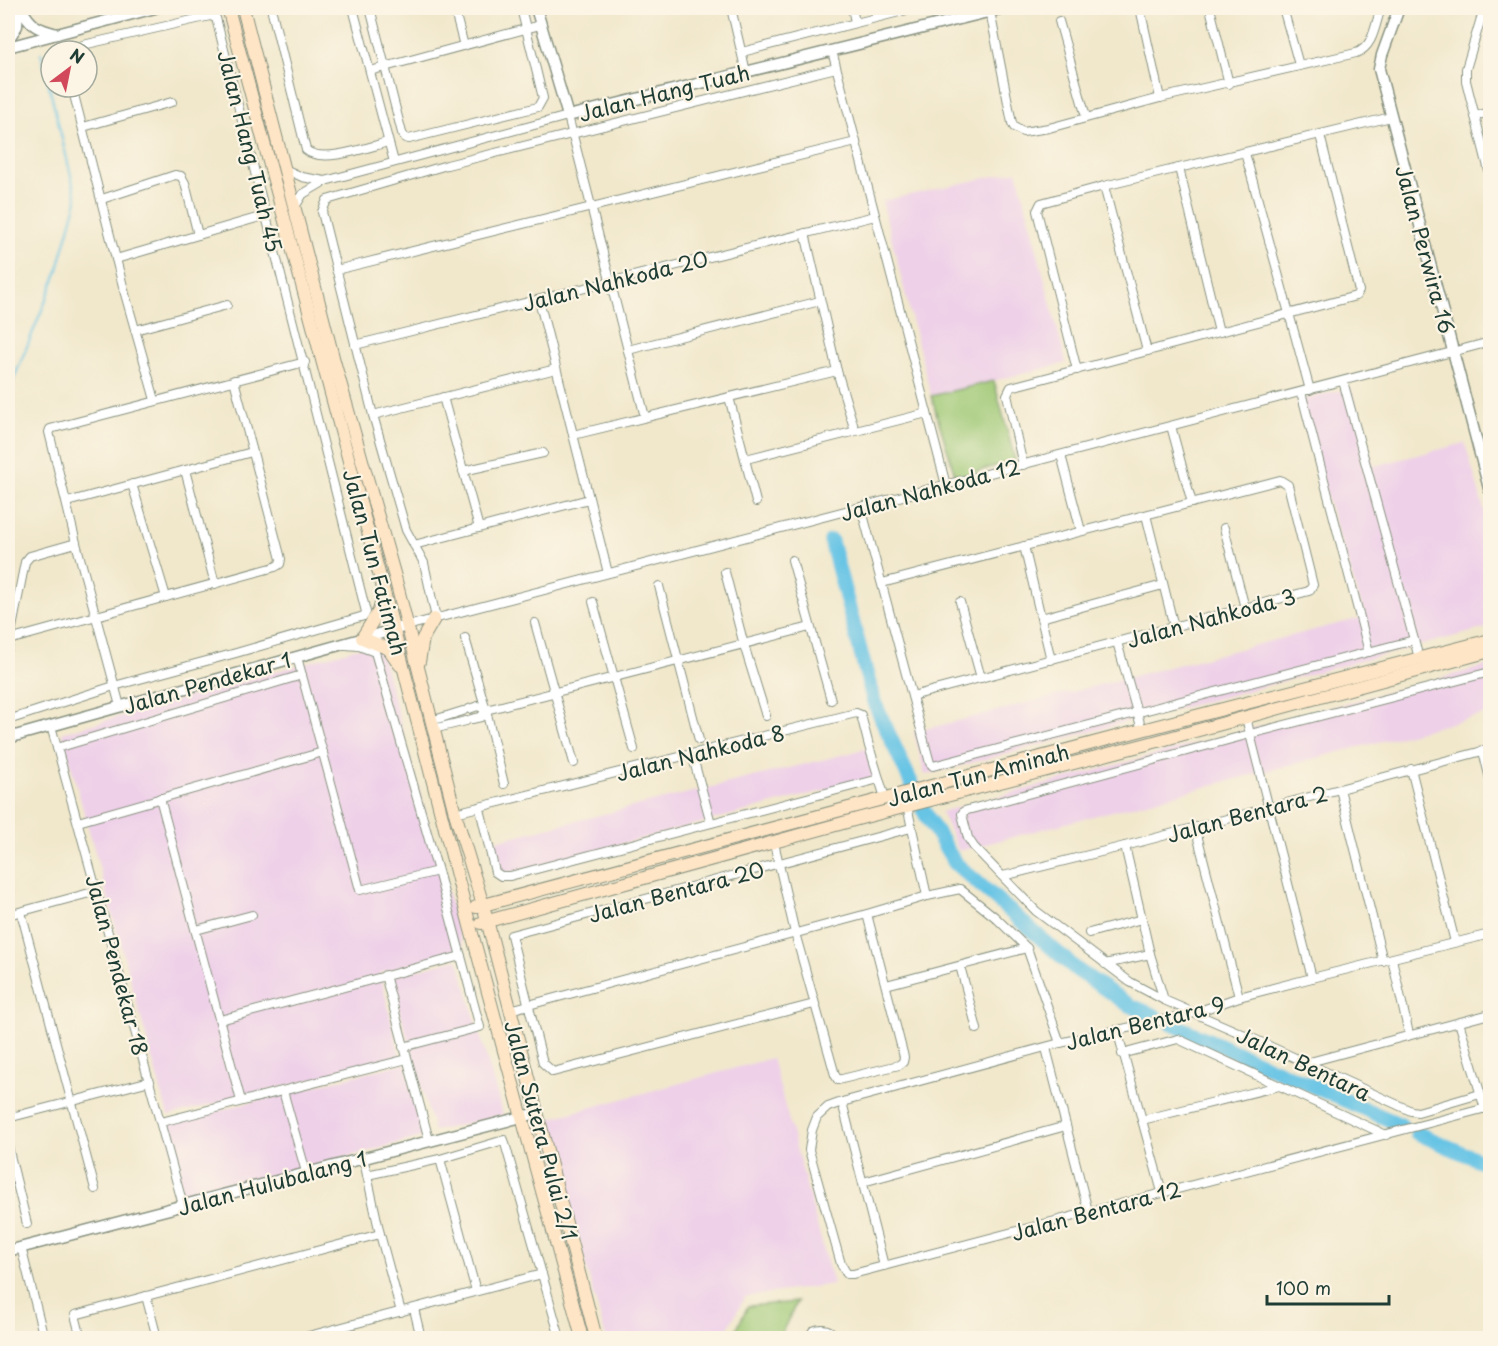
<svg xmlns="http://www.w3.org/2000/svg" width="1498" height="1346" viewBox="0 0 1498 1346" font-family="'Playpen Sans',sans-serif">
<rect width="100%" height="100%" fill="#fcf5e5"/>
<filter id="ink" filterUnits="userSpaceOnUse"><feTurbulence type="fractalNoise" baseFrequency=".0167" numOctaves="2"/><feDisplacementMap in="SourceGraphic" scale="12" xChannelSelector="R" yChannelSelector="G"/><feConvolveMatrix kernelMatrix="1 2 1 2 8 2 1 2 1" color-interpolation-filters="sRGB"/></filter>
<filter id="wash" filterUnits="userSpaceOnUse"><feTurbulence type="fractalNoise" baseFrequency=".008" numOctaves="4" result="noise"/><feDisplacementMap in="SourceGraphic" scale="24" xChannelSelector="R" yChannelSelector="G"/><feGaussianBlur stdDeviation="1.35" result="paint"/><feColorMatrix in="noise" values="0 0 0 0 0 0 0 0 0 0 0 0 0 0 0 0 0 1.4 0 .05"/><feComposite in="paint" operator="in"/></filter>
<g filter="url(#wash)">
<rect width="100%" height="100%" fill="#f1e8cc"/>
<g fill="#eed0e8">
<polygon points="1017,171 1066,363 931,396 882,201"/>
<polygon points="1351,388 1374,466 1465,443 1490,531 1490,627 925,775 914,732 1365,617 1296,401"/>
<polygon points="369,645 381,653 463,948 380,973 400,1057 168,1116 62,733"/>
<polygon points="1490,665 1490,713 959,851 941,812"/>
<polygon points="866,749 876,777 510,873 498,871 491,842"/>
<polygon points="458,959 503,1115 434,1131 390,977"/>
<polygon points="772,1058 833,1284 745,1297 727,1330 703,1338 606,1338 545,1120"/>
<polygon points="405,1063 425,1136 185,1200 165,1124"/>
</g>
<g fill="#9ec874" stroke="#5e8254" stroke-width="1.5">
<polygon points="994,381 1015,460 956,478 931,396"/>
<polygon points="797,1302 779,1338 721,1338 734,1334 748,1306"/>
</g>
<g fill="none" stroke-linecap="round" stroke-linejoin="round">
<g stroke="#67c4e5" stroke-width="2">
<polyline points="8,393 57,273 77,200 41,53"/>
<polyline points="8,499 13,519 8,545"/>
</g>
<g stroke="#67c4e5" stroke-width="15">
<polyline points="831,541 874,702 926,815 955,863 1077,970 1129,1005 1155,1016"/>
<polyline points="1172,1024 1401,1125"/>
<polyline points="1417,1133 1490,1165"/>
</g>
</g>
</g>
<g filter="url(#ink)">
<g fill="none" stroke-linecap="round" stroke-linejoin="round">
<defs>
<g id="minor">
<path d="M271 8 306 150C322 164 368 147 388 142"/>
<polyline points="353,8 394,162"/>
<polyline points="370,8 402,133 405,138 409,139 538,107 543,98 521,8"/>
<polyline points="454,8 464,46"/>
<polyline points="731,8 746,72"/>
<polyline points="852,8 855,22"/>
<polyline points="1140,8 1160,98"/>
<polyline points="1210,8 1229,84"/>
<polyline points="1283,8 1299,65"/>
<polyline points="1484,8 1466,69 1466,81 1490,175"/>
<path d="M990 11 1012 123 1014 127 1023 132 1049 128 1160 98 1356 53C1374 47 1375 24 1381 8"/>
<polyline points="1059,21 1086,117"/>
<polyline points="832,51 946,485"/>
<polyline points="742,52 915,8"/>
<polyline points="370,71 540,25"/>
<polyline points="72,87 125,294 155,400"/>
<polyline points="1475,116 1490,112"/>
<polyline points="83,127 172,102"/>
<polyline points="1245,153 1310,390"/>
<polyline points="1179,168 1219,332"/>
<polyline points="285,169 302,177 325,181"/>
<polyline points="1104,186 1147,351"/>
<polyline points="102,199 175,175 181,176 185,183 198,235"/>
<polyline points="295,207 303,194 325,181 568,116 645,417"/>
<polyline points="805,233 837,371 855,431"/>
<polyline points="116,259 267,215"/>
<polyline points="336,270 856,142"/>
<polyline points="539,300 608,573"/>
<polyline points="135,330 227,305"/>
<polyline points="355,345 875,216"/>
<polyline points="628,350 820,301"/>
<polyline points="1077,370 1037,211 1041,203 1104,186 1391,117"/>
<polyline points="1343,381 1419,658"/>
<polyline points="1301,392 1369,652"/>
<polyline points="443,397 479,528"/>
<polyline points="729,397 756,502"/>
<polyline points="373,415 556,369"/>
<polyline points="1171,426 1192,503"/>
<polyline points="573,435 837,371"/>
<polyline points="1061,455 1081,531"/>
<polyline points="746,459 927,413"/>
<polyline points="1023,465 1007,395 1011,387 1356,296 1359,291 1320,135"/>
<polyline points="185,470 215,584"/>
<polyline points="463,471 543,453"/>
<polyline points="132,484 166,597"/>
<polyline points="67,502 252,452"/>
<polyline points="861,507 930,763 933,766 1414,640"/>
<polyline points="1146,515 1174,627"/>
<polyline points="1224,528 1245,608"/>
<polyline points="414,545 589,499"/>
<polyline points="1024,546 1051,660"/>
<polyline points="792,560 831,700"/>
<polyline points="725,572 744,645 766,716"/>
<polyline points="882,583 1280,480 1288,485 1313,585 1309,591 912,696"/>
<polyline points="659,586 699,740"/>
<polyline points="593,602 634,749"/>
<polyline points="960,602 981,678"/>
<polyline points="436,618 424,563 406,530 373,415 322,212 327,200 447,165 836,68"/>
<polyline points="1041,618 1163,585"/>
<polyline points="535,623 574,763"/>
<polyline points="407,626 1490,342"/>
<polyline points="465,638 486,710 504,784"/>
<polyline points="9,640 275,567 280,564 281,559 234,380"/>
<polyline points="1117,642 1142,730"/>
<polyline points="345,645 359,646 375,652 438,871 480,1027 403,1047"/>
<polyline points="8,648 25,562 30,556 76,543"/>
<polyline points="297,657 360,890 438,871"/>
<polyline points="120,706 76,543 49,432 50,429 305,362"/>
<polyline points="469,709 478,706 486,710 810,627"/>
<polyline points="1246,717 1250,734 964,811 962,814 968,838 974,847 1036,911 1130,982 1164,1000 1254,1039 1411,1111 1418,1112 1480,1094"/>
<polyline points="472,719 481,717 486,710"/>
<polyline points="8,720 114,686 236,653 364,616 366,612 216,18 210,16 83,45 69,51"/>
<polyline points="431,721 463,711"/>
<polyline points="51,726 183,1205"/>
<polyline points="433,729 466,721"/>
<polyline points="57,748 302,675"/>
<polyline points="1483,751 1490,779"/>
<polyline points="692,754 711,823"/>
<polyline points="1411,769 1455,942"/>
<polyline points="1340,789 1383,961"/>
<polyline points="160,798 241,1101"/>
<polyline points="907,806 927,896"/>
<polyline points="480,809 495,872 501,876 510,876 879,779"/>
<polyline points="455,813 856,713 861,715 869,746 885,798"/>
<polyline points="78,822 323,752"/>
<polyline points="1195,827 1239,997"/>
<polyline points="774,843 795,933 835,1075 838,1080 899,1065 903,1062 904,1057 867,914"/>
<polyline points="1125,846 1150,954 1164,1000"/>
<polyline points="1003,876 1125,846 1490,749"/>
<polyline points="21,912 95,1189"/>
<polyline points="8,915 97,891"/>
<polyline points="196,930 252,915"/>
<polyline points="1089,933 1142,919"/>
<polyline points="1490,934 1312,978 1239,997 1194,1013 1060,1043 842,1102 828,1107 817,1117 812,1130 809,1150 841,1264 847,1274 853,1274 1490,1107"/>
<polyline points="1392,959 1409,1034"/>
<polyline points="1105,964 1150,954"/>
<polyline points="960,966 977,1029"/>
<polyline points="385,975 429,1140"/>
<polyline points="1312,978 1250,734 1490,672"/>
<polyline points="886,985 1027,948"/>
<polyline points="814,1004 553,1072 543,1063 511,935 911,828"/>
<polyline points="510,1010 867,914 927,896 960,889 995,917 1027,948 1060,1043"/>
<polyline points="220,1020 461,956"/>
<polyline points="1459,1022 1485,1109"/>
<polyline points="1117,1030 1162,1192"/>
<polyline points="1046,1048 1088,1211"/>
<polyline points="1122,1054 1178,1039 1386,1135"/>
<polyline points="1306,1063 1490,1014"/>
<polyline points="283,1091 306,1172"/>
<polyline points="842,1102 884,1266"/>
<polyline points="8,1118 150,1081"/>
<polyline points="1142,1120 1279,1086"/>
<polyline points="161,1122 407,1059"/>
<polyline points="8,1147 27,1224"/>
<polyline points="363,1157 380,1234 401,1312"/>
<polyline points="440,1159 476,1291"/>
<polyline points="367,1175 440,1159 504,1140 560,1338"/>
<polyline points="863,1182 1066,1126"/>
<polyline points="21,1247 44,1338"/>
<polyline points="146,1296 157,1338"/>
<polyline points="414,1309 421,1338"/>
<polyline points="81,1338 75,1315 380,1234"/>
<polyline points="301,1338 542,1274"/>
<path d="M808 1338 813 1331C823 1327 831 1329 836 1338"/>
</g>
<g id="tertiary">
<path d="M21 8C31 26 37 29 57 34"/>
<polyline points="536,8 568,116 1004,8"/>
<polyline points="1399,8 1382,55 1379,69 1490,492"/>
<polyline points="8,40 17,26 18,8"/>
<polyline points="8,47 155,8"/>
<polyline points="8,738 407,626"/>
<polyline points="8,1251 537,1113"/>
</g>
<g id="secondary">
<polyline points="228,8 384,592 470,926 582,1338"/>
<polyline points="243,8 334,361 395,577 455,813 483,905 596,1338"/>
<polyline points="384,593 379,611 362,638 389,649 400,665"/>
<polyline points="419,662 423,638 434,619"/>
<polyline points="476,907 1142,730 1490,640"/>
<polyline points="481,923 861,818 1147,744 1490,651"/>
</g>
</defs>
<use href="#minor" stroke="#889280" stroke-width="10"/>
<use href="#tertiary" stroke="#889280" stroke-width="13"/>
<use href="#secondary" stroke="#889280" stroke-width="14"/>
<use href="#minor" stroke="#fff" stroke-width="8"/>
<use href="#tertiary" stroke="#fff" stroke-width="10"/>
<use href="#secondary" stroke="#fee5c5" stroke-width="12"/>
</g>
</g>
<g text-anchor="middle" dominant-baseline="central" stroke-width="4.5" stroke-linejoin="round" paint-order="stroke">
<g font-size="21" fill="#1f3d34" stroke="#fcf5e5">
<text transform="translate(664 92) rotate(-14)">Jalan Hang Tuah</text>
<text transform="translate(251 151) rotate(76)">Jalan Hang Tuah 45</text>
<text transform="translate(1426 249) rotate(75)">Jalan Perwira 16</text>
<text transform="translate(615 280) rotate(-14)">Jalan Nahkoda 20</text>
<text transform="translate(930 489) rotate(-15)">Jalan Nahkoda 12</text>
<text transform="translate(376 562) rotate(75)">Jalan Tun Fatimah</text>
<text transform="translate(1211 617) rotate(-15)">Jalan Nahkoda 3</text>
<text transform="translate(207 682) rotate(-16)">Jalan Pendekar 1</text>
<text transform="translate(700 752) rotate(-14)">Jalan Nahkoda 8</text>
<text transform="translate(978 774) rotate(-15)">Jalan Tun Aminah</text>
<text transform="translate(1247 813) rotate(-15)">Jalan Bentara 2</text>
<text transform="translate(676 891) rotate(-15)">Jalan Bentara 20</text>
<text transform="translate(118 965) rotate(75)">Jalan Pendekar 18</text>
<text transform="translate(1145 1022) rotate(-14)">Jalan Bentara 9</text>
<text transform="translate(1304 1063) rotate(25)">Jalan Bentara</text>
<text transform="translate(542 1130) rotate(75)">Jalan Sutera Pulai 2/1</text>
<text transform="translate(272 1182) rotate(-15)">Jalan Hulubalang 1</text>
<text transform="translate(1096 1210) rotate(-15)">Jalan Bentara 12</text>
</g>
</g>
<rect width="1498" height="1346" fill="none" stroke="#fcf5e5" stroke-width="30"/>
<g transform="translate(69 69) rotate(32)"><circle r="28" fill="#fcf5e5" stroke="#a4ab9e" stroke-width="1.5"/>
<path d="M0-4.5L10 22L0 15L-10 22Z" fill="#d1495b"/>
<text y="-9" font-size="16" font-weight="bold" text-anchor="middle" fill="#1f3d34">N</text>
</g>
<path d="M1267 1295v9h122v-9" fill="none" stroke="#1f3d34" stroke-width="3"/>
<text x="1276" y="1295" font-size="18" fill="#1f3d34" stroke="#fcf5e5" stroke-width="4.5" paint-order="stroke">100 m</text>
</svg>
